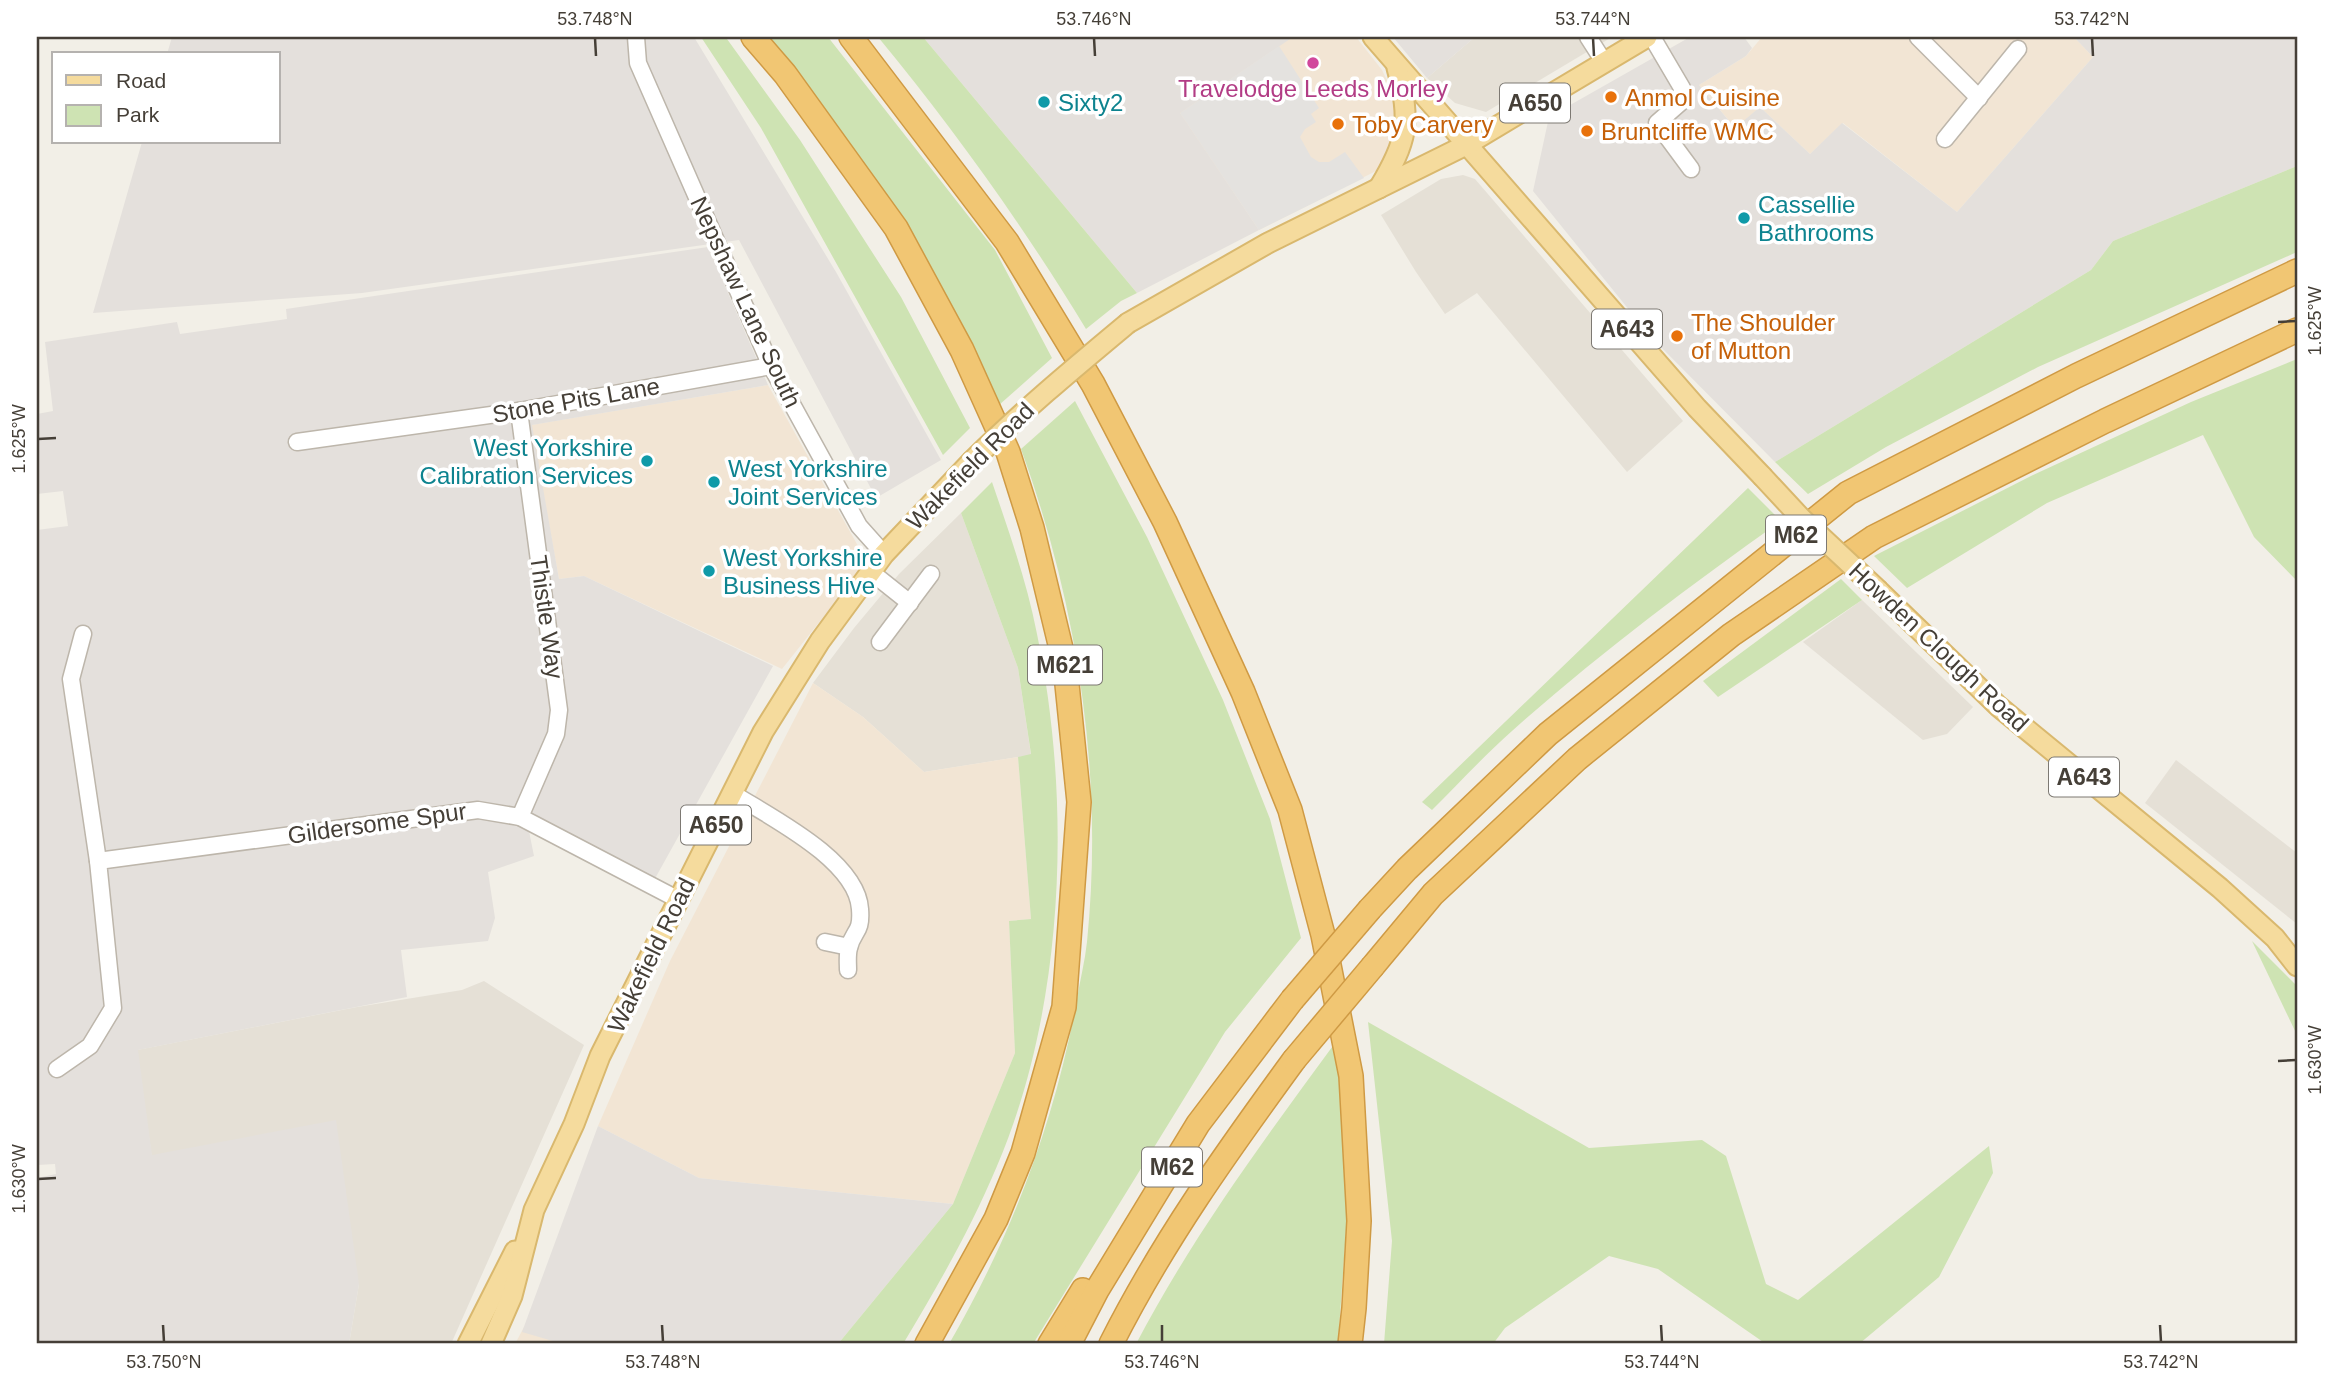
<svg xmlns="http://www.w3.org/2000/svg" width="2334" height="1381" viewBox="0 0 2334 1381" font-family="Helvetica,sans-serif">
<rect width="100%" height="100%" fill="#f2efe7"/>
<g fill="#e5e0d6">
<polygon points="1475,37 1612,37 1486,112 1455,103 1427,78"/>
<polygon points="1463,175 1475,179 1683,421 1627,472 1477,293 1445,314 1416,272 1381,215 1441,179"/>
<polygon points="961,513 1018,668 1031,755 924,772 863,717 813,683 854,628 899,574"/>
<polygon points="1862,600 1973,707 1947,734 1923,740 1803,642"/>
<polygon points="2176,760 2297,853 2297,924 2145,803"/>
<polygon points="484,981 584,1045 451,1344 349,1344 359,1284 153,1166 137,1050 357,1007 462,990"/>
</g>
<g fill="#f2e5d4">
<polygon points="1127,37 1356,37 1382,70 1397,101 1394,143 1376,171 1259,230"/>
<polygon points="1762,37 2074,37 2093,57 1957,212 1843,123 1810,154 1760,107 1736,129 1699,85 1746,56"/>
<polygon points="768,385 867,562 782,669 584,576 559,579 531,425"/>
<polygon points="813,683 863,717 924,772 1018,757 1031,919 1009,921 1015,1053 953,1204 699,1178 598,1126 670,961"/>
<polygon points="524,1327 563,1344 515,1344"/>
</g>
<g fill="#e4e0dc">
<polygon points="172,37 694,37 836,272 941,460 876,498 739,240 362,293 93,313 142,142 278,142 278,54 167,54"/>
<polygon points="923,37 1293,37 1180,113 1259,230 1137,293"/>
<polygon points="1393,37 1475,37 1427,78"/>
<polygon points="1690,37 1744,37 1752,48 1746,56 1699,85 1735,128 1760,107 1810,154 1842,123 1957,212 2093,57 2074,37 2297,37 2297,166 2113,241 2091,270 1775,462 1651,337 1533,191 1549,117"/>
<polygon points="708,247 768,385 532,425 559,579 584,576 773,666 647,893 529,831 534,856 488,872 495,918 488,941 401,950 407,997 138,1050 152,1155 336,1120 359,1284 349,1344 37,1344 37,1178 56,1174 55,1164 37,1165 37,530 68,526 63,491 37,494 37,414 53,411 45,342 177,322 180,334 287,319 286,309"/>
<polygon points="598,1126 699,1178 953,1204 838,1344 563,1344 522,1332"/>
</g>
<g fill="#cee3b3">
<polygon points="701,37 726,37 727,39 800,140 901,297 970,428 943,455 761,128"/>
<polygon points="766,37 828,37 995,250 1052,358 999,405 945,299"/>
<path d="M878 37H923L1137 293 1121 301 1086 329C1024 227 954 129 878 37Z"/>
<polygon points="2297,166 2297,252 2038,367 1886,447 1808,494 1775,462 2091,270 2113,241"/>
<polygon points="2297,359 2297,581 2254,537 2203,435 2047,503 1907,588 1874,556 2031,476 2191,402"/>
<path d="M1075 401 1147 537 1223 700 1270 819 1301 938 1225 1032 1033 1344H949C1011 1237 1055 1122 1077 999 1080 980 1085 961 1087 942 1104 776 1078 606 1021 449Z"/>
<path d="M992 482C1009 532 1027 582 1037 634 1072 803 1065 1007 997 1166 971 1228 938 1286 903 1344H838L953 1204 1015 1053 1009 921 1031 919 1018 757 1031 754 1018 668 961 513Z"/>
<path d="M1748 488 1781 521C1688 587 1597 655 1512 731 1484 756 1458 784 1432 810L1422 802Z"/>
<polygon points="1841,579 1862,600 1718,697 1703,681"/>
<polygon points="2252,941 2297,986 2297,1035"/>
<polygon points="1368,1022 1589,1148 1702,1140 1726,1156 1766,1284 1798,1300 1989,1146 1993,1173 1939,1277 1859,1344 1766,1344 1658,1269 1609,1256 1505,1328 1493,1344 1384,1344 1392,1241"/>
<path d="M1335 1043 1341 1089 1347 1216 1338 1344H1136C1192 1237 1264 1140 1335 1043Z"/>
</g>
<polygon fill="#e4e2df" points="1279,46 1319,108 1311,114 1316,122 1305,129 1300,137 1311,157 1319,162 1329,162 1345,152 1364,178 1259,230 1180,113"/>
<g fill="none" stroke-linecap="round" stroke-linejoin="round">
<defs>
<g id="minor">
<polyline points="636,37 638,63 771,366 859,526 884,554"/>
<polyline points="1588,37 1604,62"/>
<polyline points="1652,37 1682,88 1681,102 1657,123 1691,169"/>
<polyline points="1918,37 1979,98"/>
<polyline points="1945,139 2018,49"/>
<polyline points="519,411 559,710 556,734 520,817"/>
<polyline points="297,442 519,411 771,366"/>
<polyline points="871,572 910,603"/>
<polyline points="83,634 71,679 98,861"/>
<polyline points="880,642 931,574"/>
<path d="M732 793C770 817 857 860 860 909 862 934 853 930 849 948 847 955 848 963 848 970"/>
<polyline points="825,942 849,947"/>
<polyline points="57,1069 90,1046 113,1008 98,861 478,810 520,817 679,900"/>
</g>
<g id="major">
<polyline points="1373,37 1697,408 1762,476"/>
<path d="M1379 188C1407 142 1412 121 1397 68"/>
<polyline points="1128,323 1268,243 1466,145 1647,37"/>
<polyline points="1879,591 1998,706 2220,888 2275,938 2297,966"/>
<polyline points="468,1344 515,1251"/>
<polyline points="491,1344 512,1296 534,1210 574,1124 600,1056 763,732 820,641 884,554 971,462"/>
</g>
<g id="highway">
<polyline points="753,37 785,74 896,228 962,350 1008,452 1032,528 1065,665 1079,802 1064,1007 1023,1153 996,1219 927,1344"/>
<polyline points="851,37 1007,242 1093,384 1165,522 1243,692 1290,810 1323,935 1351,1076 1359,1221 1354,1308 1350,1344"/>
<polyline points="1370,909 1407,869 1548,734 1848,493 2076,376 2297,271"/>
<polyline points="1373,966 1433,894 1577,759 1731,635 1874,537 2105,421 2297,330"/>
<polyline points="1050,1344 1083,1290"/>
<polyline points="1069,1344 1097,1290 1198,1124 1292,1000"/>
<path d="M1111 1344C1163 1241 1226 1153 1294 1060"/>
</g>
</defs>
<use href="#minor" stroke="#bdb6ab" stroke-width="19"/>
<use href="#major" stroke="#d9b86e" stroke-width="23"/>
<use href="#highway" stroke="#cf9a44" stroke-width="26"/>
<use href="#minor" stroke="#fff" stroke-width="16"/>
<use href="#major" stroke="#f5db9d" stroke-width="19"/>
<use href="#highway" stroke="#f1c673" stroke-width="23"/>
<defs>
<g id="major-bridge">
<path d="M971 462C1021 412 1074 368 1128 323"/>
<polyline points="1762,476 1802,519 1879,591"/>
</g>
<g id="highway-bridge">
<polyline points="1292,1000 1370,909"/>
<polyline points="1294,1060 1373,966"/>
</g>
</defs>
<use href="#major-bridge" stroke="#d9b86e" stroke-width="23" stroke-linecap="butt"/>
<use href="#highway-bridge" stroke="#cf9a44" stroke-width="26" stroke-linecap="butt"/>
<use href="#major-bridge" stroke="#f5db9d" stroke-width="19"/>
<use href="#highway-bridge" stroke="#f1c673" stroke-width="23"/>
</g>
<path fill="none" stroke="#453f37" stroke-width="2.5" d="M595 38 596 56M1094 38 1095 56M1593 38 1594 56M2092 38 2093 56M2278 322 2296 321M38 439 56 438M2278 1061 2296 1060M38 1179 56 1178M163 1325 164 1342M662 1325 663 1342M1162 1325V1342M1661 1325 1662 1342M2160 1325 2161 1342"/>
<circle fill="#d1479c" stroke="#fff" stroke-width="2.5" cx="1313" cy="63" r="7"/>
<g fill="#e8710a" stroke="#fff" stroke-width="2.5">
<circle cx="1611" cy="97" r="7"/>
<circle cx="1338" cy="124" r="7"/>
<circle cx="1587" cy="131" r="7"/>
<circle cx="1677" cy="336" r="7"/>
</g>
<g fill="#0f9aa8" stroke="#fff" stroke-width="2.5">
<circle cx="1044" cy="102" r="7"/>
<circle cx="1744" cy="218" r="7"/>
<circle cx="647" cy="461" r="7"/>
<circle cx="714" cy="482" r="7"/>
<circle cx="709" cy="571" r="7"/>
</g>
<g text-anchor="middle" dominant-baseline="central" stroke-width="7" stroke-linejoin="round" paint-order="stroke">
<g fill="#fff" stroke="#7d7973" stroke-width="2">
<rect x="1500" y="83.5" width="70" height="39" rx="5"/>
<rect x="1592" y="309.5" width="70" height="39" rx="5"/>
<rect x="1766" y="515.5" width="60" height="39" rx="5"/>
<rect x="1028" y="645.5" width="74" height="39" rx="5"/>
<rect x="2049" y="757.5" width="70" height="39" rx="5"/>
<rect x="681" y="805.5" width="70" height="39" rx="5"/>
<rect x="1142" y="1147.5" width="60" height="39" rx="5"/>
</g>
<g font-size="23" font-weight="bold" fill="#453f37">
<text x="1535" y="103">A650</text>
<text x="1627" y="329">A643</text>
<text x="1796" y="535">M62</text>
<text x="1065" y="665">M621</text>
<text x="2084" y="777">A643</text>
<text x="716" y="825">A650</text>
<text x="1172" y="1167">M62</text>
</g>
<g font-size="24" fill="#b23c85" stroke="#fff">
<text x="1313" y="88">Travelodge Leeds Morley</text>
</g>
<g font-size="24" fill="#c56008" stroke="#fff" text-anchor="start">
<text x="1625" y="97">Anmol Cuisine</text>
<text x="1352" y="124">Toby Carvery</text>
<text x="1601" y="131">Bruntcliffe WMC</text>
<text x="1691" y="322">The Shoulder<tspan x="1691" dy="28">of Mutton</tspan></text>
</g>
<g font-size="24" fill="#0d838f" stroke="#fff" text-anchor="start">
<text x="1058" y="102">Sixty2</text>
<text x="1758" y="204">Cassellie<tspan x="1758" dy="28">Bathrooms</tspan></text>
<text x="633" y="447" text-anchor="end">West Yorkshire<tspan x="633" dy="28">Calibration Services</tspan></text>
<text x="728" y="468">West Yorkshire<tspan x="728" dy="28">Joint Services</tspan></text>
<text x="723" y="557">West Yorkshire<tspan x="723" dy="28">Business Hive</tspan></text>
</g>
<g font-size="24" fill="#453f37" stroke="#fff">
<text transform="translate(746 302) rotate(65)">Nepshaw Lane South</text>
<text transform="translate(576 400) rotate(-10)">Stone Pits Lane</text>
<text transform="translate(970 466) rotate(-45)">Wakefield Road</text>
<text transform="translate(547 617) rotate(82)">Thistle Way</text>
<text transform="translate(1939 647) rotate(43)">Howden Clough Road</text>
<text transform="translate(377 823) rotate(-8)">Gildersome Spur</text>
<text transform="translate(651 955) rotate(-64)">Wakefield Road</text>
</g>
</g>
<rect width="2334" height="1381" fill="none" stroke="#ffffff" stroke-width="77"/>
<rect x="52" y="52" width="228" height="91" fill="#ffffff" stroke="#b5b2af" stroke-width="2"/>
<rect x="66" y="75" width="35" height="10" fill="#f5db9d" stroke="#b5b2af" stroke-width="2"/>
<text x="116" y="88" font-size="21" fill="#453f37">Road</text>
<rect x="66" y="105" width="35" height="21" fill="#cee3b3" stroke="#b5b2af" stroke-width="2"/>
<text x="116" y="122" font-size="21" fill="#453f37">Park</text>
<rect x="38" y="38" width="2258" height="1304" fill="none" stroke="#453f37" stroke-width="2.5"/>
<g font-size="18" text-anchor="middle" fill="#453f37">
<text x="595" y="25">53.748°N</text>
<text x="1094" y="25">53.746°N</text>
<text x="1593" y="25">53.744°N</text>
<text x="2092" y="25">53.742°N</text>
<text transform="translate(2315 321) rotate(-90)" y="6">1.625°W</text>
<text transform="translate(19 439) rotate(-90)" y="6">1.625°W</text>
<text transform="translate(2315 1060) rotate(-90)" y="6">1.630°W</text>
<text transform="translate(19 1179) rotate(-90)" y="6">1.630°W</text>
<text x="164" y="1368">53.750°N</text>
<text x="663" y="1368">53.748°N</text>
<text x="1162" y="1368">53.746°N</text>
<text x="1662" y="1368">53.744°N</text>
<text x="2161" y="1368">53.742°N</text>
</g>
</svg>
